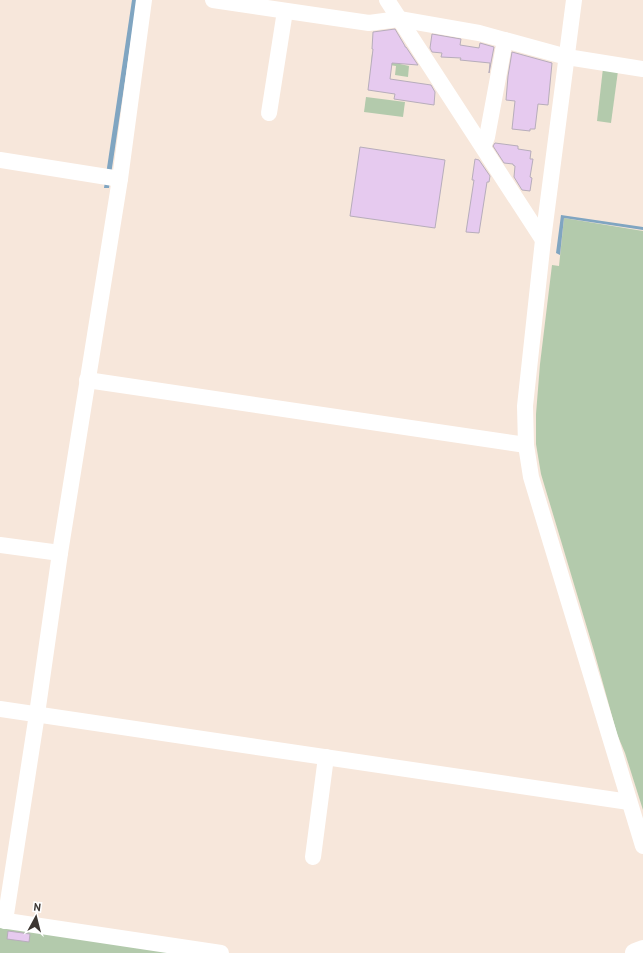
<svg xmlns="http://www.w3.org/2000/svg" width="643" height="953" viewBox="0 0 643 953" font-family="'PT Sans',sans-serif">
<rect width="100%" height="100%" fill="#f7e7db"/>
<g fill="#b3caac">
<polygon points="372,54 400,57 400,64 409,66 408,77 395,75 396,66 371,62"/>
<polygon points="603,68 618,71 611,123 597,121"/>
<polygon points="366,97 405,102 403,117 364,112"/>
<polygon points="564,218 643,231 643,810 625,753 617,734 594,651 541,474 536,444 536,414 540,364 552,265 559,266"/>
<polygon points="9,926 192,953 0,953 0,928"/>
</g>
<g fill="#80a5c1">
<polygon points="132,0 137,0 109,188 104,188"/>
<polygon points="561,215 643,227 643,230 564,218 560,255 556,253"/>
</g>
<g fill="#e6caef" stroke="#b7adbb">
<polygon points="395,29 405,46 405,47 406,47 418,65 392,63 390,79 431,85 435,92 434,105 394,99 395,94 368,90 373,49 372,49 373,32"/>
<polygon points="432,34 461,39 460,45 479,48 480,43 494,47 489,73 490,63 460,60 461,58 441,57 442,53 432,52 430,48"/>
<polygon points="512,52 552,63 548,105 538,104 535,129 530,129 530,131 512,129 515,101 506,100 508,76"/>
<polygon points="495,143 518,146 518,149 531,151 530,159 533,159 530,177 532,178 530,191 522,190 514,177 515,166 513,165 513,164 504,163 493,146"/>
<polygon points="360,147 445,160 435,228 350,216"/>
<polygon points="475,159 479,160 490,176 489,182 487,182 479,233 466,232 474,180 472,180"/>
<polygon points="8,931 30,934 29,942 7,939"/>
</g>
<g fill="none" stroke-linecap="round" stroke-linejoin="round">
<g stroke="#fff" stroke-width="16">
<polyline points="213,0 369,23 399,19 479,33 567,57 643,69"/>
<polyline points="387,0 543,240"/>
<polyline points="574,0 543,240 525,406 526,445 531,477 643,846"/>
<polyline points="269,113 285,11"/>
<polyline points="483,147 487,137 505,40"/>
<polyline points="0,160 120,179"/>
<polyline points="87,380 526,445"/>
<polyline points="0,545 60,553"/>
<polyline points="0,709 629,802"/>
<polyline points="313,857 326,757"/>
<polyline points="0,920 221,953"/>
<polyline points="5,921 37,714 60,553 120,179 144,0"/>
</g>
<polyline stroke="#fff" stroke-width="20" points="635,953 643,950"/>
</g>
<g transform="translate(36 917) rotate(7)" stroke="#ffffff" stroke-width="3" paint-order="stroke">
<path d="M0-3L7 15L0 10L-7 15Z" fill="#3c3632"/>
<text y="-6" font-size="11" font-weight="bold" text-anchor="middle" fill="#3c3632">N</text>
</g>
</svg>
